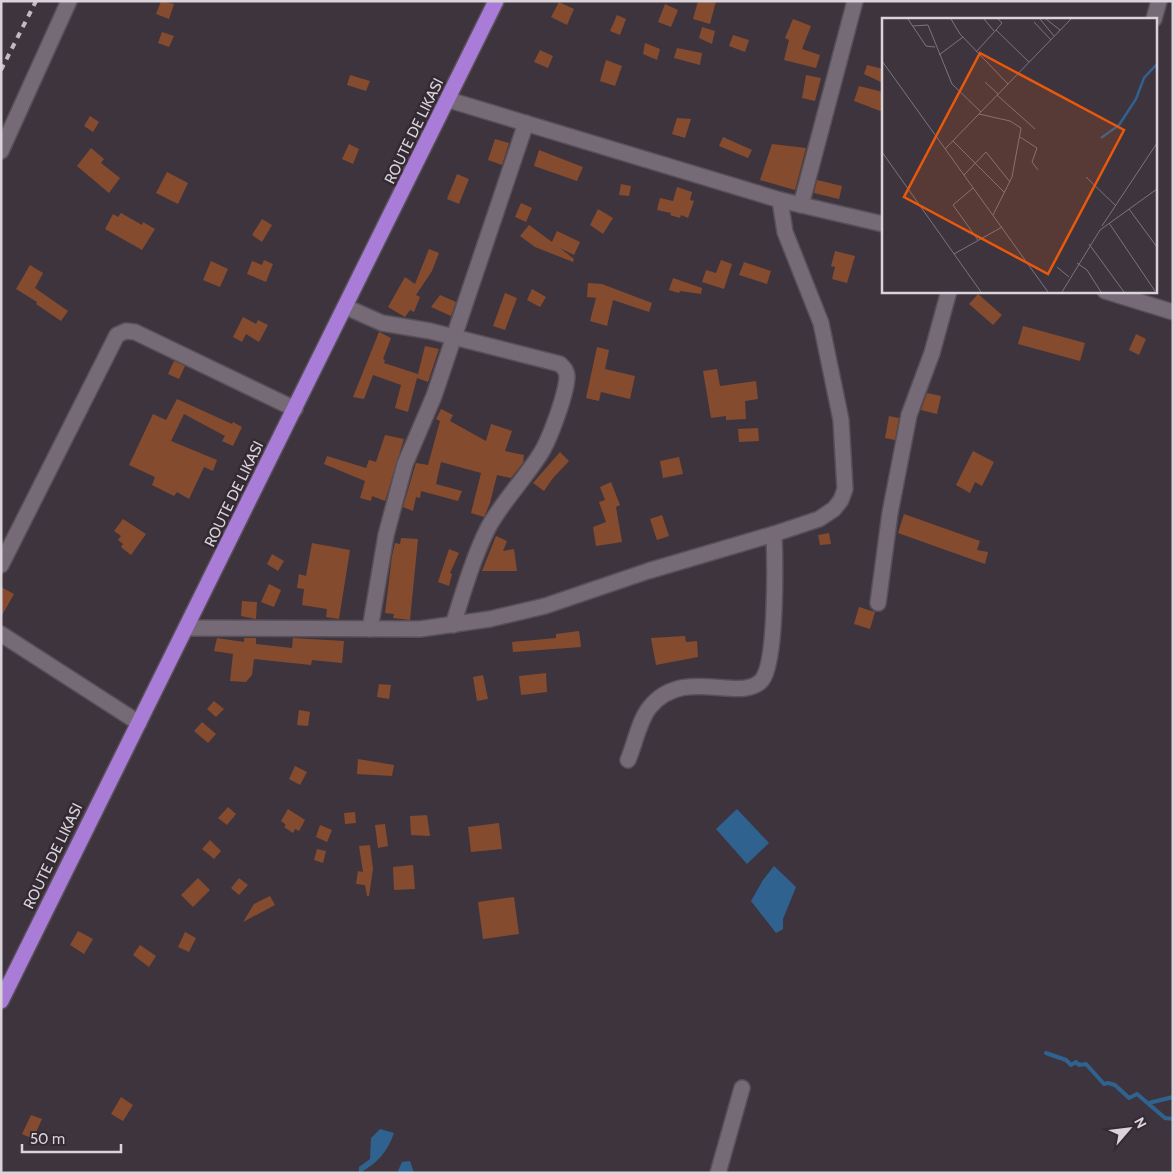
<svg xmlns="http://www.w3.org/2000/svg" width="1174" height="1174" viewBox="0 0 1174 1174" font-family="Cabin,sans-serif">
<rect width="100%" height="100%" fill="#3e343e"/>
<g fill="#30628f">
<polygon points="737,809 769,843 747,864 716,829"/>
<polygon points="774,866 796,887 783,919 783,929 776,933 751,901 763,880"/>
<path d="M380 1129 394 1133C388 1151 377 1164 359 1173V1167L370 1159 371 1138Z"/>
<polygon points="410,1161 414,1173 397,1173 402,1162"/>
</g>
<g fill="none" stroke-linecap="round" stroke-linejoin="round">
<g stroke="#30628f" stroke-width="4">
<polyline points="1046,1053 1066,1060 1071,1065 1076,1062 1079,1065 1086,1064 1104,1084 1108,1083 1115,1085 1129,1098 1137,1094 1165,1118 1173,1119"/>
<polyline points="1149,1103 1173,1097"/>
</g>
</g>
<g fill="#854b2e">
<polygon points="161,1 174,4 169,19 156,14"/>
<polygon points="698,1 716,1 710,24 693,19"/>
<polygon points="559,2 574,9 567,25 551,17"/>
<polygon points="665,4 678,10 671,27 658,22"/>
<polygon points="617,15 626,19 620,35 610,31"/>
<polygon points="793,19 811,26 802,49 820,55 816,68 784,60 789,40 785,38"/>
<polygon points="702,27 715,31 712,44 699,38"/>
<polygon points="162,32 174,36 169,47 158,43"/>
<polygon points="733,35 749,40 745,52 729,46"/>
<polygon points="645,43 660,49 657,60 643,54"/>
<polygon points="677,48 702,53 700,65 674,58"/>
<polygon points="540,50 553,56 548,68 534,62"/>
<polygon points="606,60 622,66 615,86 600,81"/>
<polygon points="867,65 883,69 883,83 864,74"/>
<polygon points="350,75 370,81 366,91 347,85"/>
<polygon points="806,75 821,78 815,101 802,98"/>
<polygon points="859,86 883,92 883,112 854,101"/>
<polygon points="90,116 99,122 93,132 84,126"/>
<polygon points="677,118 691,119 685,138 672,134"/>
<polygon points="723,137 752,150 748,158 719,146"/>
<polygon points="495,139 509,143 502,165 488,160"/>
<polygon points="349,144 359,149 353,164 342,159"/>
<polygon points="772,144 806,148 795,190 760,180"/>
<polygon points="91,148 104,159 101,163 120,178 109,193 77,166"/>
<polygon points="539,150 583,167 577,181 534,166"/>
<polygon points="167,172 188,183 178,204 156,193"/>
<polygon points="457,174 469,179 459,204 447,199"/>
<polygon points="817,180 842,186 839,199 814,193"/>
<polygon points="621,184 631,186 629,196 619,195"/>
<polygon points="677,187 692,192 690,200 694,201 688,218 681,215 680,218 670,215 671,213 657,210 660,198 673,201"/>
<polygon points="521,203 532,208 526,222 515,217"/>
<polygon points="598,209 613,218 603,234 590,225"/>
<polygon points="121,213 142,225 143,222 155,229 142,250 105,229 113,214 118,217"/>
<polygon points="262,219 272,225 262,242 252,235"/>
<polygon points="529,225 552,242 557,231 580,242 574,255 560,248 574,259 573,262 535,247 520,236"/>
<polygon points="429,249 439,253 432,271 416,295 420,297 414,312 410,310 405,317 388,307 405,277 415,284"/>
<polygon points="835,251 855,256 847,283 832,279 835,267 831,266"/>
<polygon points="264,260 273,264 266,282 247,274 252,261 262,265"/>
<polygon points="721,260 732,264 724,289 702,282 706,270 716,273"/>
<polygon points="211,261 228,269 220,287 203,280"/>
<polygon points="744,262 771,271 767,284 739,275"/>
<polygon points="30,265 43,273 35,288 68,311 61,321 36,304 37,302 16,289"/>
<polygon points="673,278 702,288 701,294 680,291 679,293 669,290"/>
<polygon points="588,283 602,284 652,303 649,312 613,300 607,326 590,321 596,298 587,297"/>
<polygon points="532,289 546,297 540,307 527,300"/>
<polygon points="505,293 517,298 505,330 493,326"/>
<polygon points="978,294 1002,315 993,325 969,304"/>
<polygon points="440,295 456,302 451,316 431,307"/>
<polygon points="243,317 256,324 258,320 268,325 259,342 246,334 242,342 233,337"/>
<polygon points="1023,326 1085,343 1080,361 1018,344"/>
<polygon points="379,332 391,338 383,359 385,360 384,363 418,374 425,346 439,349 428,382 417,378 408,412 395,408 401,385 373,375 364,399 353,397"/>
<polygon points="1136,334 1146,339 1139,355 1129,350"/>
<polygon points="597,347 609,350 605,369 635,376 630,399 601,392 599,401 586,398"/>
<polygon points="174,361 185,366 179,379 168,374"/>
<polygon points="717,369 720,386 756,381 758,399 745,401 746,419 726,420 726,416 711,418 703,371"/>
<polygon points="927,393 941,396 937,414 921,410"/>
<polygon points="177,399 232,424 233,422 242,427 233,446 222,441 225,436 184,414 171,441 217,460 213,471 204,467 189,499 177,492 174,496 152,485 155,477 129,465 153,414 166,420"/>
<polygon points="441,409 453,415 450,421 486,441 491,424 512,431 505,451 524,455 523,463 511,478 497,475 490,503 484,517 471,513 481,473 441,462 436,484 462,491 458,501 421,491 420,498 416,497 413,511 403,507 416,463 428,465 440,421 436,419"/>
<polygon points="889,416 899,418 895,440 885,438"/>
<polygon points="758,428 759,441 739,442 738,429"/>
<polygon points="385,435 404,439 385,501 372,496 371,501 360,498 365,481 324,464 327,456 366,468 369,460 376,462"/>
<polygon points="973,451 994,462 982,486 975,482 970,493 956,485"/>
<polygon points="560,452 569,461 553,478 544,491 533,483"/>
<polygon points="679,457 683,474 663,478 660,461"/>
<polygon points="611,482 620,505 616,507 622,542 596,546 593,527 606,522 599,502 605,500 600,487"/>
<polygon points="904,514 980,541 977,550 988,552 985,564 898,533"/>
<polygon points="662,515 669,536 657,540 650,519"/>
<polygon points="123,519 146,534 131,555 121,547 123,544 118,540 121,536 114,531"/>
<polygon points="829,533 831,544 820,545 818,535"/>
<polygon points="496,536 507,541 503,551 514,549 517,571 482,571"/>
<polygon points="401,538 418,539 410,620 393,618 394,614 385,613 392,556 395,543 400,544"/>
<polygon points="312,543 350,550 339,619 326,617 327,609 302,605 304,589 297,588 299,574 306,576"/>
<polygon points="449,549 459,553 450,573 452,574 449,586 438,582"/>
<polygon points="272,554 284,561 278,571 267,564"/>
<polygon points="269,584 281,590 274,607 261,602"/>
<polygon points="1,587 14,594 1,617"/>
<polygon points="242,601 257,602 256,619 241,616"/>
<polygon points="859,607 875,612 870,629 854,624"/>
<polygon points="579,631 581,647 513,652 512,642 556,638 556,634"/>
<polygon points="685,636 686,642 697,641 698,657 656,665 651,638"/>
<polygon points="217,638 244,642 244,638 256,638 256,644 292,648 293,638 344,641 342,663 312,660 311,665 254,659 252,675 246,682 230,681 233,654 214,651"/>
<polygon points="546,673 547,692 521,695 519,676"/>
<polygon points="483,675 488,699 477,701 473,677"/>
<polygon points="379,684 391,685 389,699 377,697"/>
<polygon points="214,701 224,709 216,717 207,709"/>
<polygon points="299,710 310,712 308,726 297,725"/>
<polygon points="202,722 216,734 208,743 194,731"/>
<polygon points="358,759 394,765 392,776 357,774"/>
<polygon points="295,766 307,772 300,785 289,779"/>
<polygon points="228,807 236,814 227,825 218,818"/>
<polygon points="288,809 305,820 299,831 295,829 293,833 284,827 286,825 281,821"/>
<polygon points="355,812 356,823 345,824 344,813"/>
<polygon points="427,815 430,836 411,835 410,816"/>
<polygon points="499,823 502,849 471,852 468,827"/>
<polygon points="385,824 388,846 378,848 375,825"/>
<polygon points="320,825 332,830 327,842 316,837"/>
<polygon points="210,840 221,851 214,859 202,849"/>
<polygon points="370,845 373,869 369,896 367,896 365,885 356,884 358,871 363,872 359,846"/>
<polygon points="317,849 326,851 323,863 314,860"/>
<polygon points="413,865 415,889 394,890 393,867"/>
<polygon points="198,878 210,890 193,907 181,895"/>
<polygon points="239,878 248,885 239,895 231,888"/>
<polygon points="270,896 275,905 243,922 254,904"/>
<polygon points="514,897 519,934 483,939 478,902"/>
<polygon points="78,931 93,939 84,954 70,945"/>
<polygon points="185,932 196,938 189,952 178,947"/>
<polygon points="140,945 156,956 149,967 133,955"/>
<polygon points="121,1097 133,1105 123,1121 111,1114"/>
<polygon points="31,1115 42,1119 33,1139 22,1134"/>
</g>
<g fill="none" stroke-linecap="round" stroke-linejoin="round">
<defs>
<g id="street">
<polyline points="1154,19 1159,1"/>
<polyline points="449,100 780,200 883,224"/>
<polyline points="1,151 69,1"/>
<polyline points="801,205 855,1"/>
<polyline points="1105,291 1173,312"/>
<path d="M346 307 382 323 430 331 560 364C564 368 567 371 567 377 566 395 549 442 539 456 523 481 502 502 488 528 473 558 463 593 453 625"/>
<polyline points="1,565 117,335 126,331 135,332 295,409"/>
<polyline points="878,603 890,513 909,415 932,353 949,291"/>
<polyline points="186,628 420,629 490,619 545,606 648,571 774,534 819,519 834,509 841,500 845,489 841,420 821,323 785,232 780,200"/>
<polyline points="370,629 386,535 405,464 434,396 526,123"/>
<polyline points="1,634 139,723"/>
<path d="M628 760C635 744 639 720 650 707 684 665 741 704 762 680 777 661 775 560 774 534"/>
<polyline points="718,1173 742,1088"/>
</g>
<polyline id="highway" points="1,1001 496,1"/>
</defs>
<use href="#street" stroke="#575058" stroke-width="18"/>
<use href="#highway" stroke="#575058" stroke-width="18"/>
<use href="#street" stroke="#756a75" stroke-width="15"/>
<use href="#highway" stroke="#a97cd8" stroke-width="15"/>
<polyline stroke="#c2bcc2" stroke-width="4" stroke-dasharray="6 6" stroke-linecap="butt" points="1,70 36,1"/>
</g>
<g text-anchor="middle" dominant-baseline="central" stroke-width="5" stroke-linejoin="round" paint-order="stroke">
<g font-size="15" fill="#dad4da" stroke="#332a34">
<text transform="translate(414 131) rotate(-64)">ROUTE DE LIKASI</text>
<text transform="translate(234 494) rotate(-64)">ROUTE DE LIKASI</text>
<text transform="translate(53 856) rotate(-64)">ROUTE DE LIKASI</text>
</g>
</g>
<g transform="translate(882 18)">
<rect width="275" height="275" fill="#3e343e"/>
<path fill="none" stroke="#30628f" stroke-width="2.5" d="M219 120 237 107 254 81 262 60 275 46"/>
<path fill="none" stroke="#7c747c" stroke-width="1" d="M26 1 44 28 53 29M69 1 78 16 126 66M102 1 112 13M116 1 120 5 114 12 147 44M158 1 172 18M164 1 178 12M152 4 169 22M31 8 46 7 70 66 99 94M94 34 114 12M57 37 81 19M0 43 166 274M103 64 116 76M115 77 153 111M97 96 128 103 139 110 130 159 111 197M138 119 155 130 150 144 156 152M71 123 123 175M63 131 189 1M0 134 99 274M82 157 104 134 128 164M204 159 234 188M91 170 71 187 96 222M247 191 275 229M227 205 273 273M220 208 275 125M207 226 242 274M72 236 120 209M195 245 205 252 219 274M175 249 187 259M180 274 218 212 275 171"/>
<path fill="#e8590c" fill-opacity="0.15" stroke="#e8590c" stroke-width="2.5" d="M98 35 242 112 166 256 22 179Z"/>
<rect width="275" height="275" fill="none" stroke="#dad4da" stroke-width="2.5"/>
</g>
<rect width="1174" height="1174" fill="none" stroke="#dad4da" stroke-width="5"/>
<g transform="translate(1129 1129) rotate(62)" stroke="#332a34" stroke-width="4" paint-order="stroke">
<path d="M0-4L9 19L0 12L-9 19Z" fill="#dad4da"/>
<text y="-8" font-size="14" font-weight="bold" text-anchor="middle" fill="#dad4da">N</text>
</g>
<path d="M22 1144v8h99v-8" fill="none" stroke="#dad4da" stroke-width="2.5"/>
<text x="30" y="1144" font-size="15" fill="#dad4da" stroke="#332a34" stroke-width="4" paint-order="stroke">50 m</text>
</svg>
